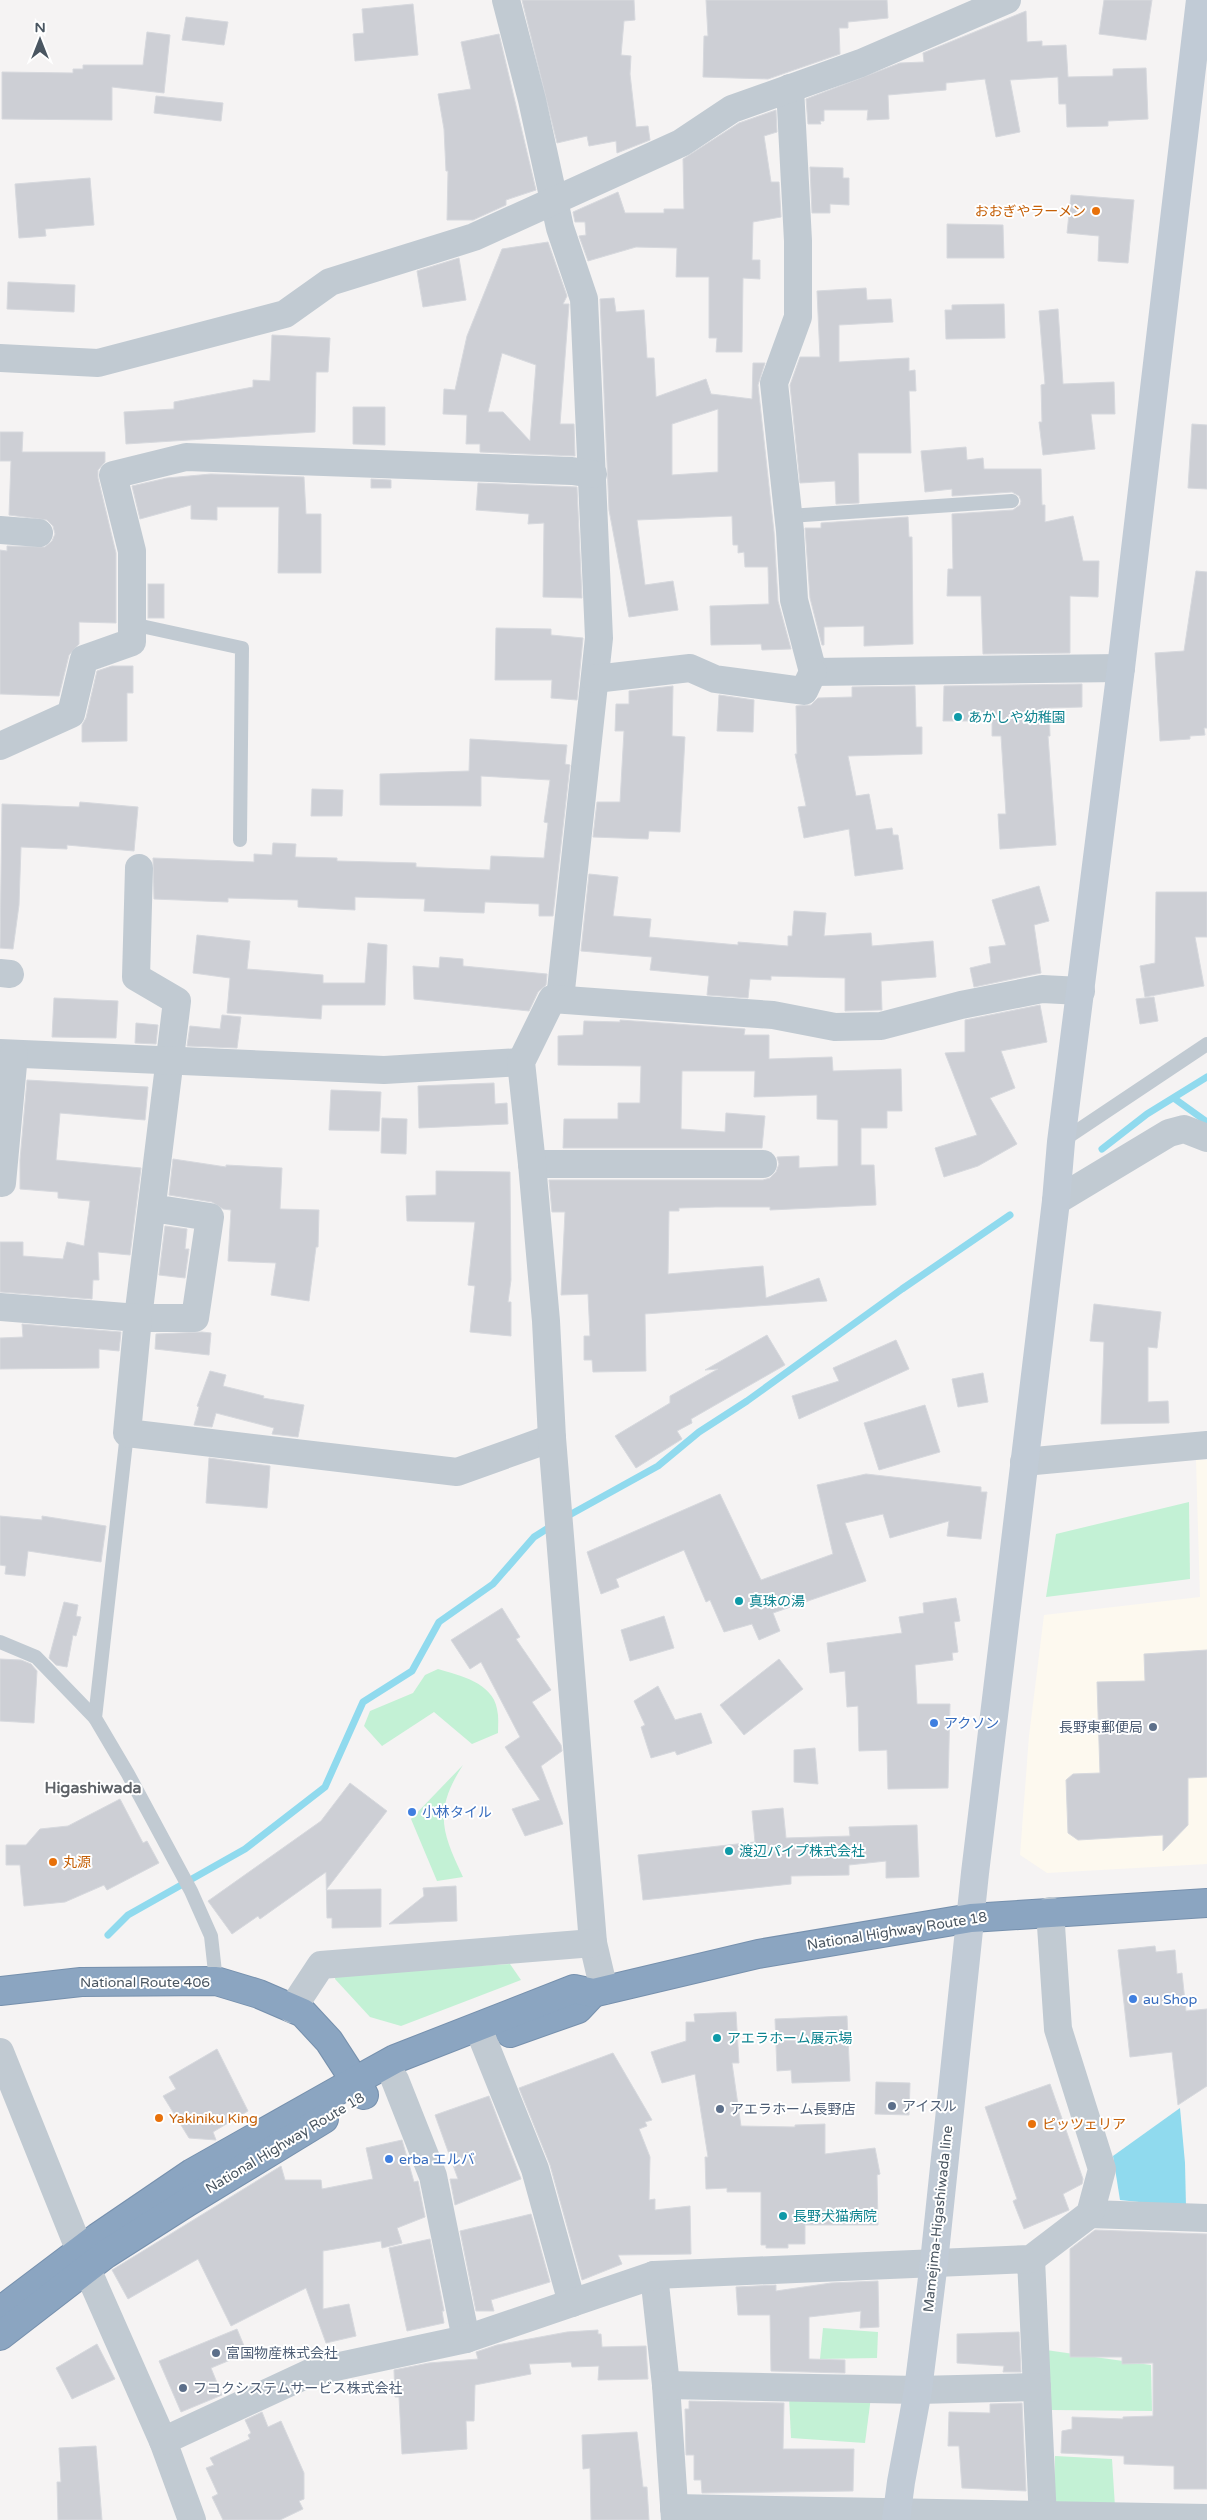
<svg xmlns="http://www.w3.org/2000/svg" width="1207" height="2520" viewBox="0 0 1207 2520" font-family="'Varela Round','Noto Sans JP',sans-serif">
<rect width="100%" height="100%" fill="#f5f3f3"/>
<polygon fill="#fdf9ef" points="1196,1460 1207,1460 1207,1864 1047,1873 1020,1855 1029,1736 1044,1615 1200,1597"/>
<g fill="#c3f1d5">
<polygon points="1189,1502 1190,1579 1046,1597 1056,1534"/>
<path d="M438 1669C459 1675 493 1683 497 1709 499 1717 498 1725 498 1733L472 1744 434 1712 382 1746 364 1726 370 1711 413 1693 425 1675Z"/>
<path d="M463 1765C434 1810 441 1831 463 1877L437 1881 411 1819Z"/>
<polygon points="510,1964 521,1980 401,2026 370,2017 335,1979 336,1974"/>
<polygon points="823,2328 878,2332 877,2358 820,2359"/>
<polygon points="1046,2350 1151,2365 1152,2411 1051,2410"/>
<polygon points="789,2397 871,2397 865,2443 791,2438"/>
<polygon points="1055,2456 1112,2459 1115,2507 1054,2502"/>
</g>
<polygon fill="#90daee" points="1180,2108 1185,2163 1186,2207 1120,2200 1113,2156"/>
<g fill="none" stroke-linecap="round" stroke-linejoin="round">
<g stroke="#90daee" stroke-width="7">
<polyline points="1175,1099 1207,1122"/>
<polyline points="1102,1149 1147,1114 1207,1077"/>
<polyline points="564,1518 658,1466 699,1432 747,1401 902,1289 1010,1215"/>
<polyline points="108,1935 128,1915 245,1849 325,1787 363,1702 412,1671 439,1622 493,1584 534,1537 553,1525"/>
</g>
</g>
<g fill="#cdcfd5" stroke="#d7d9de" fill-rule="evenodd">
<polygon points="522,0 634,0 635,20 624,21 621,55 631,56 630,74 636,127 648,126 650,140 617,153 616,141 589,146 587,136 557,143"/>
<polygon points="706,0 887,0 888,18 848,22 848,28 839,28 840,54 768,79 703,77 704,36 708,36"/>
<polygon points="1104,0 1152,0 1146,40 1099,34"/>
<polygon points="413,4 418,55 355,61 353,34 364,33 362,9"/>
<polygon points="1026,11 1027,42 1042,41 1042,46 1066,45 1068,77 1113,76 1113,69 1146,68 1148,119 1108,121 1108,126 1067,127 1066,104 1059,104 1058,77 1010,80 1020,132 996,137 985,79 946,83 946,90 888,95 889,119 867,120 868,110 824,110 824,121 820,121 821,124 808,124 806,99 900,63 924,62 923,53"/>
<polygon points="186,17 228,22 224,45 182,40"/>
<polygon points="147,32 170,35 164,93 112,87 112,120 2,119 2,72 73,73 73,69 83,69 83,65 143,65"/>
<polygon points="499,34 536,190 506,200 506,205 473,220 447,220 448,171 446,171 444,129 438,94 471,89 461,42"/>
<polygon points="156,96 223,103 221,121 154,113"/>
<polygon points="776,110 777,132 764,136 771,182 779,182 781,217 753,222 752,260 760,260 760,279 743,278 742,352 716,352 717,338 709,338 709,277 676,277 677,248 636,247 588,261 579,236 586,235 585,222 575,222 573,212 618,192 625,213 664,213 664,209 684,209 683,159 739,123"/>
<polygon points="810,167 843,168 843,178 849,178 849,205 830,204 830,213 812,213"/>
<polygon points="90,178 94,225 45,229 46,236 19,238 15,184"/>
<polygon points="1071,195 1134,200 1128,263 1098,261 1099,236 1067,233"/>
<polygon points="947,224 1003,225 1004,258 947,258"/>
<path d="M548 242 567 296 563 304H569L560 424H574L575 456 480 452V444H466L467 415 443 414 444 389 455 390 467 336 502 249ZM502 353 536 365 530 441 503 412H488Z"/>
<polygon points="459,258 466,300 423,307 417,271"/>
<polygon points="8,282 75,285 74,312 7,309"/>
<polygon points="866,288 867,300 891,299 893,322 839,325 839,362 909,358 909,371 915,370 916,391 909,391 911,453 858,453 859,503 836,504 835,481 800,483 790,385 800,357 820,357 817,291"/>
<path d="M614 298 616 312 644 310 647 358H654L656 397 706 379 711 394 752 399 753 363H765L758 385 774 532 778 601 791 649 762 650 761 644 711 645 710 606 769 604 768 567H745L744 552 738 553V545H733L732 516 637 520 645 585 673 581 678 610 629 617 609 510 600 299ZM718 409V472L672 475V424Z"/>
<polygon points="1004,304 1005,338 946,339 945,310 952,310 952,305"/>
<polygon points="1058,309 1063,384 1114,382 1115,414 1091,414 1095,449 1043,455 1039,422 1042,422 1041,385 1045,384 1039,311"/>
<polygon points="272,335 330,338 328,372 316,372 315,432 126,444 124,412 174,409 174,402 253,387 253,380 270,381"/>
<polygon points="353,407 385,407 385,445 353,444"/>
<polygon points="1192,424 1207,425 1207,489 1188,488"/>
<polygon points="0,432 23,432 22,452 105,452 105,462 98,470 98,478 116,553 116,623 79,622 79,644 69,655 59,696 0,694 0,550 7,551 7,546 45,547 52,541 55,534 53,526 47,520 9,515 11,461 0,461"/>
<polygon points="966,447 967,460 983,458 984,469 1041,469 1042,505 1045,505 1045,522 1073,516 1083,561 1099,561 1098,597 1070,596 1070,653 983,654 981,596 947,596 948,569 953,569 952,514 1013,510 1020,505 1021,501 1019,496 1012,492 952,496 952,489 925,492 921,451"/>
<polygon points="211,474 304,477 306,514 321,514 321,573 278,573 279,507 217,507 217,520 191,519 191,505 140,519 132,486 167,478"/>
<polygon points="371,479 391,480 391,488 371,488"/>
<polygon points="478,483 577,487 582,598 543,597 544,523 528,524 529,514 476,510"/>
<polygon points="908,517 909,537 912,537 913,644 864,646 864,626 824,627 824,645 822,645 810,598 805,528 821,528 821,523"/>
<polygon points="1196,571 1207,572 1207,728 1204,728 1205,735 1190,736 1190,739 1160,741 1155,653 1184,651"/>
<rect x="148" y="584" width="16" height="34"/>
<polygon points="496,628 551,629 551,635 583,638 577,700 551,698 552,680 495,680"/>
<polygon points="112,666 133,666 133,693 127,693 127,741 82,742 82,725 86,718 97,671"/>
<polygon points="1082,684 1082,707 1049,708 1050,736 1048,736 1056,845 1000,849 998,814 1006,814 1001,736 992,736 992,721 943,721 944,686"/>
<polygon points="673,686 672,736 685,737 680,832 649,831 648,839 593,837 597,802 620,802 624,731 615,731 616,704 629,704 629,691"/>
<polygon points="915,686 916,727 922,727 922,754 848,756 856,796 869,794 876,830 892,828 893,835 898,835 903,869 855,876 849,829 804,838 798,807 806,806 795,754 797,754 796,706 811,705 818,698 852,697 852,687"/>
<polygon points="719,695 754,700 753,732 717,731"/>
<polygon points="470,739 567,745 565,764 570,765 553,916 539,916 539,904 485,902 484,913 424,911 425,899 355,897 355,910 298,907 298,900 228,898 228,902 154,899 153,858 254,862 254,854 272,855 273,843 296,844 295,857 337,858 337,861 416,863 416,867 490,870 491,856 544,858 548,823 544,822 550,780 481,776 481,806 380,805 380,774 469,771"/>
<polygon points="312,789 343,790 342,816 311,816"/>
<polygon points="80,802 138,807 134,851 67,845 67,849 21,847 19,905 13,949 0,948 2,804 79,807"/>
<polygon points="589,874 618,877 613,916 651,919 649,937 738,945 738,942 788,946 788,936 792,936 794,911 826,913 824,936 871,933 872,946 933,941 936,977 881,981 882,1010 879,1010 845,1011 845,978 771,976 771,980 750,979 748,998 707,995 709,976 650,970 652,957 581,951"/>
<polygon points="1039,886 1049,921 1034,925 1041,973 974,987 970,968 991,963 989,947 1006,945 992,900"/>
<polygon points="1156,892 1207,892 1207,937 1195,937 1204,986 1145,997 1140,966 1155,963"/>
<polygon points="197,935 250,941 247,969 323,975 323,983 365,983 368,943 387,945 385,1005 322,1005 321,1019 227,1013 230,978 193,973"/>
<polygon points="440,957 463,959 463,966 547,974 546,985 538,992 529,1011 414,999 413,966 439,968"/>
<polygon points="1154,997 1158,1021 1140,1024 1136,999"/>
<polygon points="54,998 118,1001 116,1038 52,1037"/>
<polygon points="1040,1005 1047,1042 1001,1051 1015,1088 990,1098 1017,1144 978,1166 944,1177 935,1148 977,1135 945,1053 965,1052 965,1020"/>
<polygon points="222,1015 241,1017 237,1048 187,1046 190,1026 220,1029"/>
<polygon points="620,1020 745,1029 744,1035 769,1035 769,1059 832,1057 833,1071 901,1069 902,1111 887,1111 887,1128 861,1128 861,1165 874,1165 876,1205 770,1210 770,1207 715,1207 679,1208 679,1211 669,1211 668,1274 763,1266 766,1298 819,1278 827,1301 645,1314 646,1371 593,1372 592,1360 584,1360 584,1336 590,1336 588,1294 561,1295 565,1212 552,1212 549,1180 763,1180 770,1178 776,1172 779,1164 777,1157 799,1156 799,1168 838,1166 838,1120 817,1119 817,1095 754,1097 755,1071 682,1071 681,1129 725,1132 726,1113 765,1116 762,1148 563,1148 564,1119 618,1119 618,1103 640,1103 641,1066 558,1065 558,1036 583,1035 584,1021 620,1022"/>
<polygon points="136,1023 158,1025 156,1044 135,1043"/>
<polygon points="27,1080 148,1087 145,1120 60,1113 56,1160 141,1168 130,1255 98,1252 99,1280 93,1280 92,1299 0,1292 0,1242 23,1242 23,1256 63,1259 67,1242 84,1246 90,1201 58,1198 58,1192 20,1189 20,1160"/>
<polygon points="494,1083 495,1104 507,1103 508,1124 419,1128 418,1086"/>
<polygon points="331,1090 381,1092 379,1131 329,1130"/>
<polygon points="382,1118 407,1119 406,1154 381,1153"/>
<polygon points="173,1159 226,1167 226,1165 282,1168 280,1209 319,1210 318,1247 316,1247 309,1301 271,1295 276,1263 228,1261 231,1210 223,1209 212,1202 169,1195"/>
<polygon points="436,1171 510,1172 511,1280 508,1302 511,1302 511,1336 470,1332 475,1286 468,1285 475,1222 407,1221 406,1196 436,1195"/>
<polygon points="165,1226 187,1229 185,1249 189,1249 185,1278 159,1275"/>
<polygon points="1094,1304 1161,1312 1157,1348 1148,1347 1148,1402 1168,1401 1169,1423 1101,1424 1104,1342 1090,1341"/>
<polygon points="22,1324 121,1332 119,1351 99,1349 99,1368 0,1369 0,1338 23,1337"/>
<polygon points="202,1332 211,1333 209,1355 155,1349 156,1334"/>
<polygon points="767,1335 785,1365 691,1419 692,1423 677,1431 682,1439 636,1468 615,1436 670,1403 670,1396 718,1369 705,1370"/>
<polygon points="896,1340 909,1369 799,1419 792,1396 839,1381 833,1368"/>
<polygon points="210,1371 226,1375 223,1386 264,1396 263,1398 304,1405 298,1437 272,1434 274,1428 216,1413 212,1427 194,1425 199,1407 197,1406"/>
<polygon points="983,1373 988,1402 958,1407 952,1379"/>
<polygon points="925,1405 940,1452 879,1470 864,1423"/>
<polygon points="209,1458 270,1466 267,1508 206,1503"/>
<polygon points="866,1474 981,1487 981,1492 987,1492 981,1539 947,1536 949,1521 890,1538 883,1514 845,1523 866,1581 773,1613 780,1631 759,1640 752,1624 724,1632 710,1600 706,1602 684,1550 616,1579 619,1587 601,1594 587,1552 720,1494 761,1580 833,1554 817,1485"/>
<polygon points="0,1516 42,1520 42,1516 106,1526 101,1562 28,1551 25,1576 5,1574 6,1566 0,1565"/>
<polygon points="956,1598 960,1621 954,1622 958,1652 952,1653 953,1660 915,1665 917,1704 950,1704 948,1788 888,1789 887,1750 859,1751 858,1706 847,1707 845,1671 830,1673 827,1643 902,1633 899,1617 924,1613 923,1603"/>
<polygon points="64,1602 78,1605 76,1616 81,1617 76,1636 73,1635 67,1667 56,1665 49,1658"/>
<polygon points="502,1608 520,1637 516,1639 551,1690 532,1702 561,1745 562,1751 541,1766 563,1824 525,1836 512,1809 540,1800 505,1747 520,1737 481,1662 470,1669 451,1640"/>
<polygon points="664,1616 674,1648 630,1661 621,1630"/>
<polygon points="1207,1650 1207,1777 1188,1778 1188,1825 1163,1851 1163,1835 1078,1840 1068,1833 1066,1780 1073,1774 1100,1773 1097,1682 1145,1681 1144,1654"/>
<polygon points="0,1659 21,1660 31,1664 37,1671 34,1723 0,1721"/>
<polygon points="779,1659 803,1689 744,1735 720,1705"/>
<polygon points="658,1686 675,1720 701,1713 712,1743 677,1755 675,1751 651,1758 641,1727 645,1725 634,1701"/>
<polygon points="815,1748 818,1784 794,1782 794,1750"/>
<polygon points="350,1783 387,1811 326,1890 381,1889 381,1927 332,1928 332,1918 327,1918 326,1872 260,1919 258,1916 232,1934 208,1901 321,1821"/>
<polygon points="120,1799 143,1843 147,1841 159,1863 107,1890 104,1885 65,1902 24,1906 20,1865 6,1865 6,1845 26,1845 40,1829 68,1826"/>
<polygon points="783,1808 786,1838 850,1836 849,1827 917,1825 919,1877 886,1878 886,1861 849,1865 849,1875 791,1876 791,1884 643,1900 638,1855 755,1842 752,1811"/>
<polygon points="456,1886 457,1921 389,1924 424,1896 423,1888"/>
<polygon points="1155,1946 1156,1952 1175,1950 1177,1974 1182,1973 1186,2011 1207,2009 1207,2086 1178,2105 1172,2052 1130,2057 1118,1950"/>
<polygon points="736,2012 739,2063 732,2063 741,2126 795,2127 795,2125 825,2124 825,2154 875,2148 880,2174 877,2175 878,2225 805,2225 805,2244 788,2244 788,2248 766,2248 766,2245 761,2245 761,2192 727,2192 727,2188 706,2189 705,2157 708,2157 695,2074 662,2083 651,2052 686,2041 686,2022 695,2022 694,2014"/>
<polygon points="847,2016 850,2081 792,2083 791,2070 777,2071 775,2019"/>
<polygon points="217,2049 248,2111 213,2132 216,2140 189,2138 163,2096 176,2089 169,2077"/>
<polygon points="613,2053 652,2120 645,2122 647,2126 639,2129 650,2157 649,2200 655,2199 655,2210 690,2206 691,2254 618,2255 622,2264 582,2280 550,2165 519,2088"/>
<polygon points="876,2082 910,2083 909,2115 875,2114"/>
<polygon points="1050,2084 1083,2179 1082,2184 1063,2194 1069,2210 1024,2229 1013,2201 1017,2199 985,2107"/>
<polygon points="489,2096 521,2179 455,2205 450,2179 458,2179 435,2115"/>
<polygon points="402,2140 414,2182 418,2181 425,2217 397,2228 402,2243 382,2248 381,2241 323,2251 323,2309 349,2304 356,2336 326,2343 306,2288 231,2326 198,2259 128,2299 112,2270 281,2166 285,2180 321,2180 322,2189 373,2179 366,2148"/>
<polygon points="531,2214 550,2282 491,2300 494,2311 476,2311 460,2231"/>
<polygon points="1095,2230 1207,2234 1207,2489 1174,2489 1174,2466 1124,2464 1124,2456 1061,2453 1062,2431 1072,2429 1072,2417 1123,2419 1123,2417 1153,2416 1153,2363 1122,2364 1122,2357 1070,2357 1070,2249"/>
<polygon points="430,2239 444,2311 442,2311 444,2323 407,2331 389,2248"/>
<polygon points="878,2281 879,2327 860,2328 861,2311 809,2317 809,2359 845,2360 845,2373 771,2371 770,2315 738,2315 736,2287 776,2285 776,2291 831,2283"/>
<polygon points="237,2329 247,2353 211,2368 222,2395 181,2412 159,2361"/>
<polygon points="598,2330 598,2334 601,2334 602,2347 646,2346 648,2379 598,2380 599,2366 572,2367 571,2362 529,2364 531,2374 475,2385 474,2421 466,2421 467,2449 402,2454 399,2397 395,2397 394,2370 429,2363 478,2359 476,2352 497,2345 567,2332"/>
<polygon points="1019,2332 1021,2372 1003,2372 1004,2366 957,2363 957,2334"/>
<polygon points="97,2344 115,2379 72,2399 56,2368"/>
<polygon points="689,2401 784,2403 783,2449 854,2449 853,2491 702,2493 701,2480 694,2480 694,2455 686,2455 685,2409 689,2409"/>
<polygon points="1022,2403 1026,2491 962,2488 959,2446 948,2446 949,2412 990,2413 990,2404"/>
<polygon points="262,2412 268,2427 281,2421 304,2473 304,2499 299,2501 303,2509 280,2520 223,2520 212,2497 218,2494 206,2468 214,2465 210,2458 250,2439 248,2435 251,2433 245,2420"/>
<polygon points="637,2432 643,2487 647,2487 649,2520 591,2520 590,2468 583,2469 582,2435"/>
<polygon points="96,2446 102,2520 58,2520 57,2482 61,2482 59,2448"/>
</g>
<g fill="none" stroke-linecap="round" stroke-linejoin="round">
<defs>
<g id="highway">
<polyline points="0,1991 81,1982 216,1981 259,1994 303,2013 329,2041 364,2095"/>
<polyline points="510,2033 578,2009 593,1993"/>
<polyline points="0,2311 98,2237 192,2173 355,2081 395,2059 574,1989 593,1993 758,1954 971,1918 1207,1903"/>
<polyline points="0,2336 106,2254 186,2203 324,2119"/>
</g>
</defs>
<use href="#highway" stroke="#7690ad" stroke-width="30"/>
<g stroke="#c1cad2" stroke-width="14">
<polyline points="789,516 1012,501"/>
<polyline points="132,624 242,648 240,840"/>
<polyline points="1062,1141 1207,1044"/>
<polyline points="127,1433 95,1718 128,1774 191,1891 211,1936 216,1981"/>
<polyline points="0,1642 36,1657 95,1718"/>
</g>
<g stroke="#c1cad2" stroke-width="28">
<polyline points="506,0 532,100 560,228 584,299 599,638 560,999"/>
<polyline points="790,88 798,241 798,317 774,383 790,531 794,600 813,672 1121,668"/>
<polyline points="0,358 98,363 285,314 330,282 474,237 681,143 732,109 861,63 1007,0"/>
<polyline points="0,530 39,533"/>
<polyline points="595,679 690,668 715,679 804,691 813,672"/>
<polyline points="0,746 71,714 84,659 132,642 132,551 113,475 186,457 572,471 593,474"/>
<polyline points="139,868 136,977 177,1001 138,1318 195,1318 210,1217 152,1208"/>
<polyline points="0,973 10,974"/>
<polyline points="0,1053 384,1070 521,1062"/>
<polyline points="532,1164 763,1164"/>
<polyline points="2,1183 14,1054"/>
<polyline points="1056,1201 1169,1133 1184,1129 1207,1138"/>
<polyline points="0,1307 138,1318 127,1433 457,1472 552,1438"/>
<polyline points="1024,1462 1207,1445"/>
<polyline points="604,1990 593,1943 552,1438 546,1321 532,1164 521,1062 552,999 773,1015 835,1027 881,1026 961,1005 1042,989 1081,991"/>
<polyline points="292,2009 321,1965 593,1943"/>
<polyline points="484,2042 535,2169 572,2303"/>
<polyline points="0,2052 80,2251"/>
<polyline points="395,2080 433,2176 466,2339"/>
<polyline points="1090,2214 1207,2218"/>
<polyline points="1031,2259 1043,2520"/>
<polyline points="87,2269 163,2441 192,2520"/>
<polyline points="654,2275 666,2385 675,2520"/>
<polyline points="666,2385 918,2390 1037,2387"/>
<polyline points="163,2441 312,2372 466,2339 654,2275 1031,2259 1090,2214 1102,2169 1058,2029 1050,1911"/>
<polyline points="674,2508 1207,2518"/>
</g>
<polyline stroke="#c1cbd6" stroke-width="28" points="896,2520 901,2482 918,2390 934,2262 975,1873 1056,1201 1061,1142 1121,668 1200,0"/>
<use href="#highway" stroke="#8ba5c1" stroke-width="28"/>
</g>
<g fill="#e8710a" stroke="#fff" stroke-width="2">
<circle cx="1096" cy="211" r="5"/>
<circle cx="53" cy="1862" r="5"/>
<circle cx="159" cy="2118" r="5"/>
<circle cx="1032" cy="2124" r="5"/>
</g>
<g fill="#0f9aa8" stroke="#fff" stroke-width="2">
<circle cx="958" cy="717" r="5"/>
<circle cx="739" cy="1601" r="5"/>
<circle cx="729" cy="1851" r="5"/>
<circle cx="717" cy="2038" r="5"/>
<circle cx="783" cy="2216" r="5"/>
</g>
<g fill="#3f7fe0" stroke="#fff" stroke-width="2">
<circle cx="934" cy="1723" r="5"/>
<circle cx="412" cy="1812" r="5"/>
<circle cx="1133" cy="1999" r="5"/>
<circle cx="389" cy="2159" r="5"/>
</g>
<g fill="#5c6f8a" stroke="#fff" stroke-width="2">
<circle cx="1153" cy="1727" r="5"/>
<circle cx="892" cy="2106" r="5"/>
<circle cx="720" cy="2109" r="5"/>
<circle cx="216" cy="2353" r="5"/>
<circle cx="183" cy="2388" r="5"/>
</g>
<g text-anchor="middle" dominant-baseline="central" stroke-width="4" stroke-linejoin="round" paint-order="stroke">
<g font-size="14" fill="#c56008" stroke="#fff" text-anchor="start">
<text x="1086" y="211" text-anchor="end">おおぎやラーメン</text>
<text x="63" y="1862">丸源</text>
<text x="169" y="2118">Yakiniku King</text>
<text x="1042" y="2124">ピッツェリア</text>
</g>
<g font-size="14" fill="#0d838f" stroke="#fff" text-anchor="start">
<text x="968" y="717">あかしや幼稚園</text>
<text x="749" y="1601">真珠の湯</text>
<text x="739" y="1851">渡辺パイプ株式会社</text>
<text x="727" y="2038">アエラホーム展示場</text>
<text x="793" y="2216">長野犬猫病院</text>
</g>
<g font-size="14" fill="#366cbe" stroke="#fff" text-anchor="start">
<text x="944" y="1723">アクソン</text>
<text x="422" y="1812">小林タイル</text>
<text x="1143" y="1999">au Shop</text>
<text x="399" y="2159">erba エルバ</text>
</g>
<g font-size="14" fill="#4e5e75" stroke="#fff" text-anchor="start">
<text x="1143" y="1727" text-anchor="end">長野東郵便局</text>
<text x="902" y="2106">アイスル</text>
<text x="730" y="2109">アエラホーム長野店</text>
<text x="226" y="2353">富国物産株式会社</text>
<text x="193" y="2388">フコクシステムサービス株式会社</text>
</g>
<g font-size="14" fill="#4a5661" stroke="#fff">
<text transform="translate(897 1931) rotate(-9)">National Highway Route 18</text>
<text x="145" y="1982">National Route 406</text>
<text transform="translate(285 2143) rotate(-31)">National Highway Route 18</text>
<text transform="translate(938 2219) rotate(-84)">Mamejima-Higashiwada line</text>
</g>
<g font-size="16" font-weight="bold" fill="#5f6368" stroke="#fff">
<text x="93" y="1788">Higashiwada</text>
</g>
</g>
<g transform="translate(40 40)" stroke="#ffffff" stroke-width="4" paint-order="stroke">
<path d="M0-4L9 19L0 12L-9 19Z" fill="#4a5661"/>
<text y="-8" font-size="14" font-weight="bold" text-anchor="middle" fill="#4a5661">N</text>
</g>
</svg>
